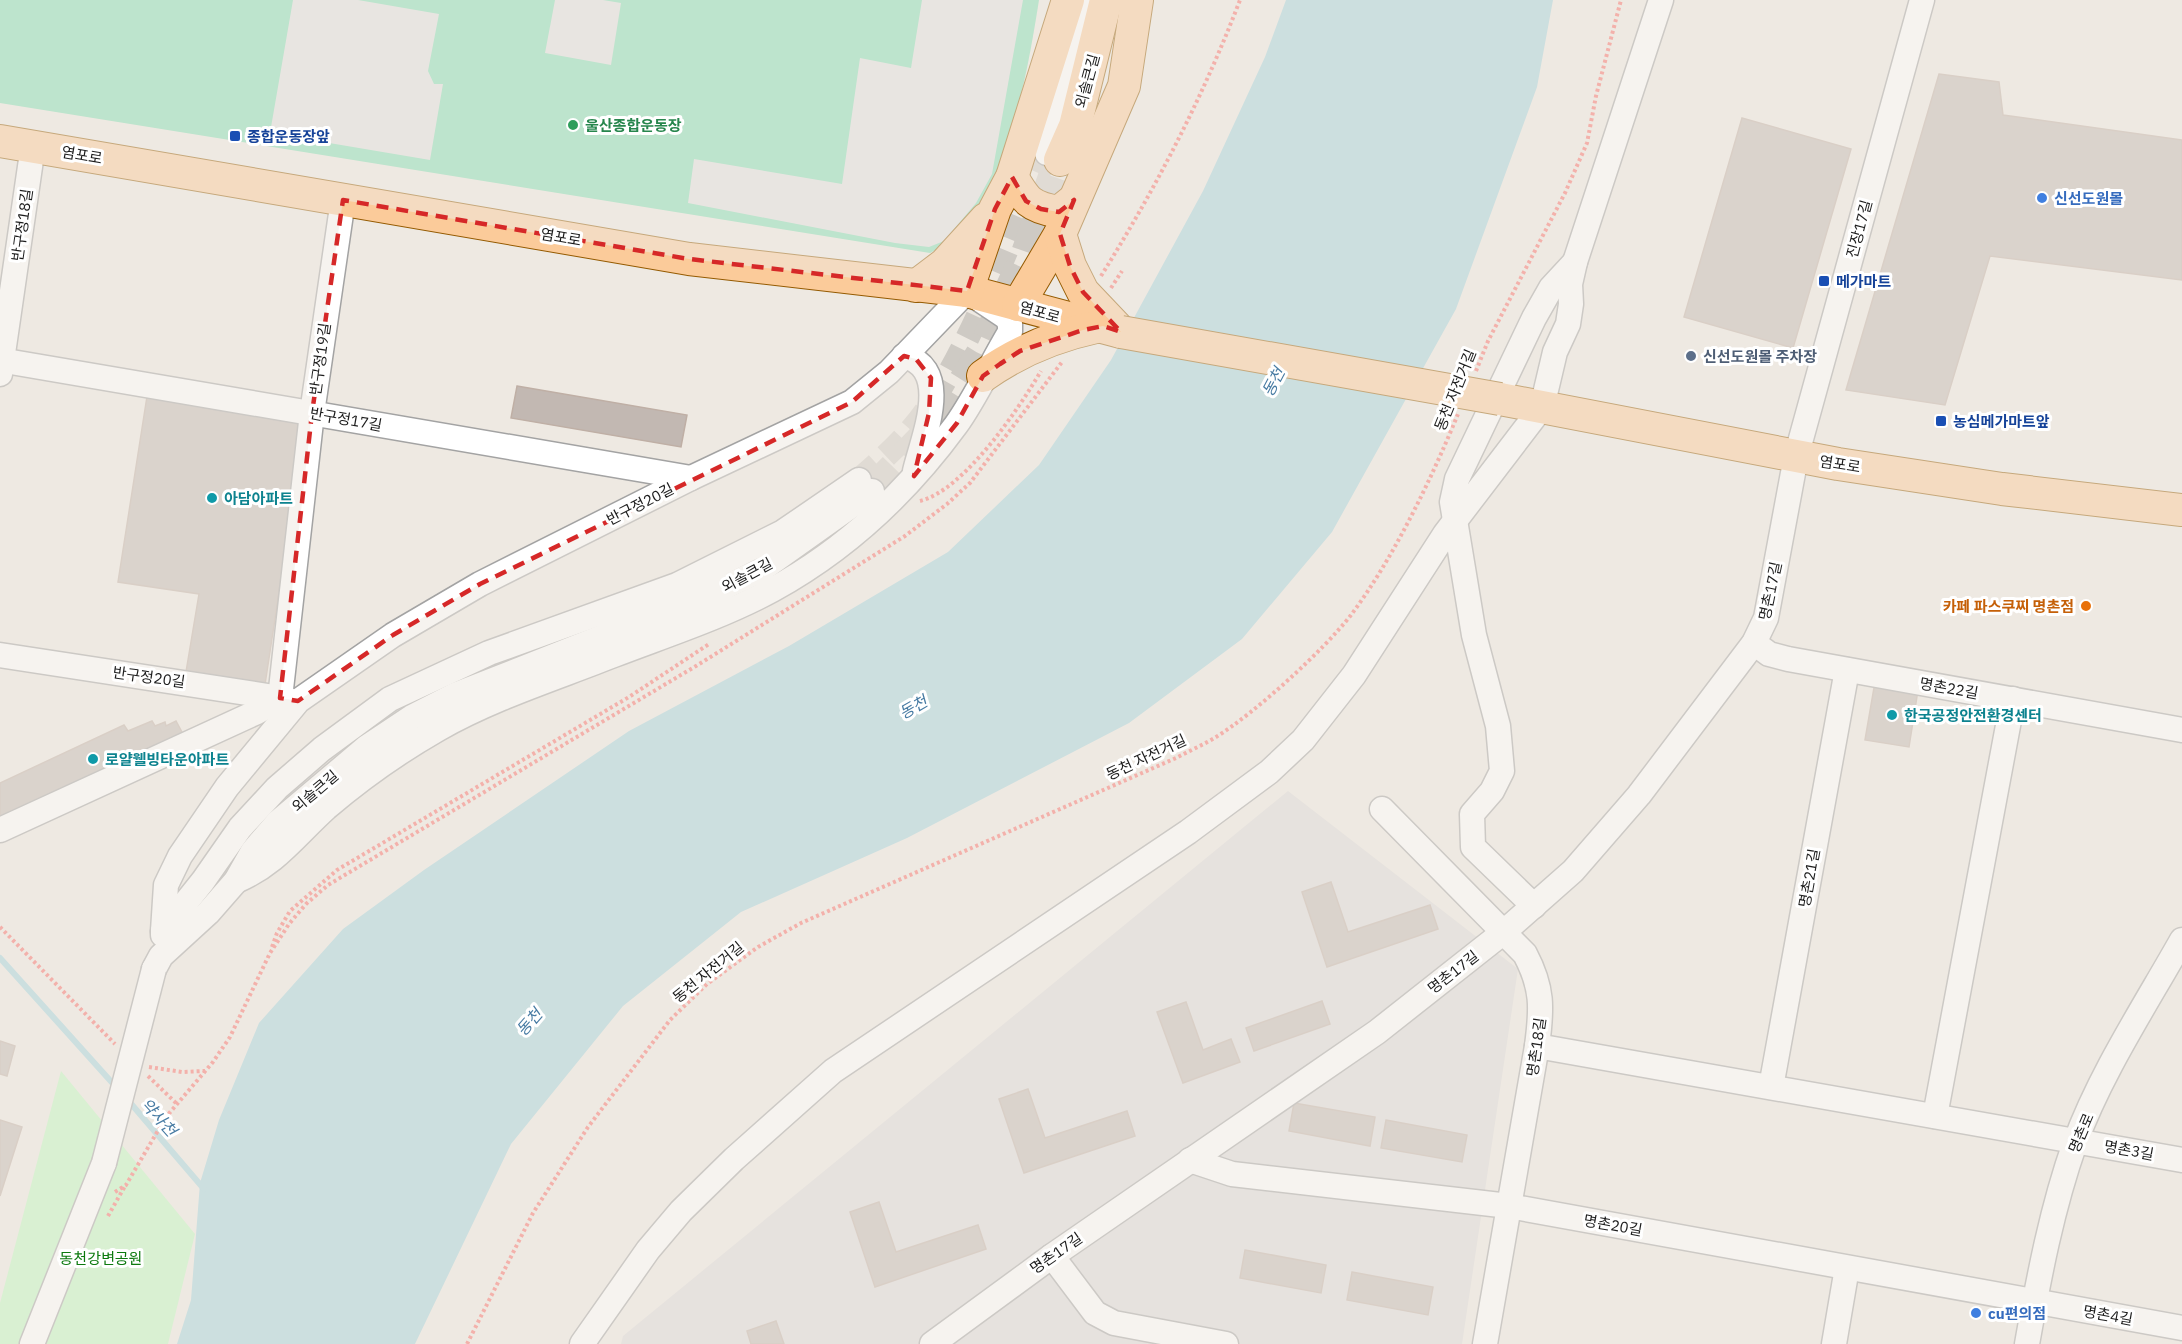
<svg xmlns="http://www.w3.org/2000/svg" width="2182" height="1344" viewBox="0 0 2182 1344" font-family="'IBM Plex Sans','Noto Sans KR',sans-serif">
<rect width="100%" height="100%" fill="#eee9e2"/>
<polygon fill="#dbd9d9" points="1288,791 1518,969 1462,1344 621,1344 623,1336"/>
<polygon fill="#bef9bf" points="61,1071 195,1234 168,1344 0,1344 0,1303"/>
<path fill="#80ddb3" d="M0 0H1039C1027 75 1004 218 930 253L0 103Z"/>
<g fill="#e0e0e0">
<polygon points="293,0 358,0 439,14 428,71 434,84 443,84 430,160 270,133"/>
<polygon points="555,0 603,0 621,3 611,65 545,53"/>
<polygon points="922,0 1023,0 992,174 976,203 944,241 929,247 895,243 688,203 694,159 842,184 860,58 911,68"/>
</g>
<polygon fill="#a2d2dc" points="1286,0 1553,0 1537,87 1456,309 1332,532 1242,639 1129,723 907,838 741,912 623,1006 511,1144 415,1344 177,1344 191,1300 200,1183 219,1120 259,1023 343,929 424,870 629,731 789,646 948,552 1039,465 1111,360 1203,191 1265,57"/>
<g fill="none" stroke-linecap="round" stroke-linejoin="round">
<g stroke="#a2d2dc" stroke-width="6">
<polyline points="0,958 116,1087"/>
<polyline points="127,1099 204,1189"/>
</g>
</g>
<g fill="#c2b8b2" stroke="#bfafa5" stroke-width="1.5">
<polygon points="1939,74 1999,82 2003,115 2182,140 2182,280 1990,256 1945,405 1846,390"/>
<polygon points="1742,118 1851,149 1793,348 1684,317"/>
<polygon points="517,386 687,415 681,447 511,418"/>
<polygon points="148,390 306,415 264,691 185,678 199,594 118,582"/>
<polygon points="1875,682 1918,690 1909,747 1865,740"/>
<polygon points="152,721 155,726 165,722 166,726 176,721 184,736 0,819 0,783 124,725 128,731"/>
<polygon points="1331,882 1348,932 1430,905 1438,929 1327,967 1302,892"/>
<polygon points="1322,1001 1330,1024 1254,1051 1246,1028"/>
<polygon points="1186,1002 1203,1050 1231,1039 1240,1062 1183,1083 1157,1012"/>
<polygon points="0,1041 15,1046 7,1076 0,1074"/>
<polygon points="1028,1089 1045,1138 1127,1111 1135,1136 1024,1173 999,1099"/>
<polygon points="1294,1103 1375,1117 1370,1146 1289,1131"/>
<polygon points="0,1120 22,1127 0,1196"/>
<polygon points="1386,1120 1467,1135 1462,1162 1381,1148"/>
<polygon points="879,1202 896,1252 978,1225 986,1249 875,1287 850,1212"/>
<polygon points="1245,1250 1326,1265 1321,1293 1240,1278"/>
<polygon points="1352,1272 1433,1287 1428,1315 1347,1300"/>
<polygon points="776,1321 784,1344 751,1344 747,1331"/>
</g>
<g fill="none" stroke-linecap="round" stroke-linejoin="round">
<path stroke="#cecac4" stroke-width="24" stroke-dasharray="24 12" stroke-linecap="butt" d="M859 480C883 459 908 437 926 411 977 335 1010 237 1047 153"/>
<polyline stroke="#cecac4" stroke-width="32" stroke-dasharray="32 16" stroke-linecap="butt" points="872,491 939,422 981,355 1026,256 1060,160"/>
<defs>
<g id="minor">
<polyline points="1047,153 1071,73 1085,0"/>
<path d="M904 356C953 369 923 437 915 471"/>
<polyline points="0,360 691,478"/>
<polyline points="0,374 33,146"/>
<polyline points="1754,643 1769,654 1788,659 2182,730"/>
<polyline points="0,655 287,699"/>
<path d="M1382 809 1525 954C1543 988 1542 1008 1537 1046L1485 1344"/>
<polyline points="0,830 257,712 280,698 312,413 343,200"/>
<polyline points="1534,906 1473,847 1472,814 1492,791 1502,771 1498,726 1474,635 1452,502 1457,479 1534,318 1551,288 1575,262"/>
<path d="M163 931 166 885 180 856 227 787 298 701 393 635 480 584 691 478 852 402 889 372 967 291 1006 317 1010 323V332C993 360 975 399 956 425 907 492 845 550 772 590 722 617 666 635 614 655 556 678 492 698 438 729 398 752 361 778 326 808 295 836 276 864 236 881"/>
<polyline points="163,935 163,931 203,881 240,828 277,788 322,749 390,699 489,653 677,585 783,532 859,480"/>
<polyline points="154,969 161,956 208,913 236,881 253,851 277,823 367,747 412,717 455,695 706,596 761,570 872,491"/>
<polyline points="1537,1046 2182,1160"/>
<polyline points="1771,1087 1847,670"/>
<polyline points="1935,1116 2013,699"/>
<polyline points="1190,1160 1232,1174 1509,1206 2182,1328"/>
<polyline points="1052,1256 1095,1313 1114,1323 1226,1344"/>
<polyline points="32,1344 104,1163"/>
<polyline points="582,1344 648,1250 681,1211 734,1159 833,1071 1188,832 1269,772 1303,740 1354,675 1445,534 1542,407 1555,352 1568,324 1571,304 1570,284 1575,262 1661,0"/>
<polyline points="932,1344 1052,1256 1377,1032 1505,931 1573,871 1639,795 1754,643 1766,618 1796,457 1922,0"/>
<polyline points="1834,1344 1847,1268"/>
<path d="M2027 1344C2039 1276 2052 1208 2075 1143 2100 1074 2146 1004 2182 940"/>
</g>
<g id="major">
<polyline points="0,141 689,259 967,291 1121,332"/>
<polyline points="1060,160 1075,126 1106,0"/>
<path d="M1012 177C1026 201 1030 207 1059 212L1074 200"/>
<polyline points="916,286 945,264 986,219"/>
<polyline points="967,291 995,209 1012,177 1068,0"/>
<polyline points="1018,305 1060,234"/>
<polyline points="1120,331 1083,292 1070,266 1060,234 1124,86 1137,0"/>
<path d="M983 376C1018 351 1054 336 1096 327"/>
<polyline points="1500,399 1838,464 2002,489 2182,510"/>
</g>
</defs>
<use href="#minor" stroke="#a3a3a3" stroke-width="27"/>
<use href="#major" stroke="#945a01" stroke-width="34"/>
<g stroke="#f96d68" stroke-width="4" stroke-dasharray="3 3" stroke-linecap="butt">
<path d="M1101 276C1156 188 1203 97 1240 0"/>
<polyline points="1111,288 1122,271"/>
<polyline points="1476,371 1488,341 1565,193 1587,143 1596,96 1621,0"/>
<path d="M920 501C964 490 1018 410 1041 371"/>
<polyline points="0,927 115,1044"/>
<polyline points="272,947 277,933 290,911 337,870 629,697 709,644"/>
<polyline points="149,1067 182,1072 205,1071"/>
<polyline points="148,1076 177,1104"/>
<polyline points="115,1192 126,1185 166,1117 213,1062 230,1037 270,953 289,924 306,904 328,885 696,666 905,536 947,504 970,483 1062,362"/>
<polyline points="108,1216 125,1186"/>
<path d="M467 1344 533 1213 588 1127 670 1020 707 984 758 947 801 923 1176 758C1189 751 1203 745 1216 737 1255 713 1323 651 1351 615 1393 559 1431 480 1458 414"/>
</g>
<use href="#minor" stroke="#fff" stroke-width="24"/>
<use href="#major" stroke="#fbcb9a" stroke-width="32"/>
<defs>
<polyline id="minor-bridge" points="104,1163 154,969"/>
<polyline id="major-bridge" points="1121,332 1500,399"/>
</defs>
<use href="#minor-bridge" stroke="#a3a3a3" stroke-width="27" stroke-linecap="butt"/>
<use href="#major-bridge" stroke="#945a01" stroke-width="34" stroke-linecap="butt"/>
<use href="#minor-bridge" stroke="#fff" stroke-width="24"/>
<use href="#major-bridge" stroke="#fbcb9a" stroke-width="32"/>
</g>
<path d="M0 0H2182V1344H0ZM1012 177 1026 201 1041 209 1059 212 1074 200 1060 234 1070 266 1083 292 1121 332 1103 326 1083 330 1020 351 1000 364 983 376 957 423 914 476 929 413 931 378 916 359 904 356 852 402 480 584 393 635 298 701 280 698 312 413 343 200 689 259 967 291 995 209Z" fill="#eee9e2" fill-opacity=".55" fill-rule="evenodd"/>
<path fill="none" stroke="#d62828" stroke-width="4.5" stroke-dasharray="12 8" stroke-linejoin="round" d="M1012 177 1026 201 1041 209 1059 212 1074 200 1060 234 1070 266 1083 292 1121 332 1103 326 1083 330 1020 351 1000 364 983 376 957 423 914 476 929 413 931 378 916 359 904 356 852 402 480 584 393 635 298 701 280 698 312 413 343 200 689 259 967 291 995 209Z"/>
<circle fill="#2e9e5b" stroke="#fff" stroke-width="2" cx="573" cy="125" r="6"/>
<g fill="#1a4fb4" stroke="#fff" stroke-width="2">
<rect x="229" y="130" width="12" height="12" rx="3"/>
<rect x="1818" y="275" width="12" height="12" rx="3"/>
<rect x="1935" y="415" width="12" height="12" rx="3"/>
</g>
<g fill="#3f7fe0" stroke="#fff" stroke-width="2">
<circle cx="2042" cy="198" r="6"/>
<circle cx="1976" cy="1313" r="6"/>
</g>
<circle fill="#5c6f8a" stroke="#fff" stroke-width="2" cx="1691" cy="356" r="6"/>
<g fill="#0f9aa8" stroke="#fff" stroke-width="2">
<circle cx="212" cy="498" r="6"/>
<circle cx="1892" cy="715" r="6"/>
<circle cx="93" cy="759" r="6"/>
</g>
<circle fill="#e8710a" stroke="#fff" stroke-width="2" cx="2086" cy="606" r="6"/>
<g text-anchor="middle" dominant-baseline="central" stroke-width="6" stroke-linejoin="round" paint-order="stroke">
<g font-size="15" fill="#1c1c1c" stroke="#fff">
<text transform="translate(1087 81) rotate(-75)">외솔큰길</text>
<text transform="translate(82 155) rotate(10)">염포로</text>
<text transform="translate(22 225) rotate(-82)">반구정18길</text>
<text transform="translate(1859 229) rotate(-75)">진장17길</text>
<text transform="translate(561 237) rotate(10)">염포로</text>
<text transform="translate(1040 312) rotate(16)">염포로</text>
<text transform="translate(320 359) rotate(-82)">반구정19길</text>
<text transform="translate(1455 390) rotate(-68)">동천 자전거길</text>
<text transform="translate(346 419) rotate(10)">반구정17길</text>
<text transform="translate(1840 464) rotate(9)">염포로</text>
<text transform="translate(640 504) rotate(-27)">반구정20길</text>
<text transform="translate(747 575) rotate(-28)">외솔큰길</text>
<text transform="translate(1770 591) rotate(-78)">명촌17길</text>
<text transform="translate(149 677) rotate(8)">반구정20길</text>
<text transform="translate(1949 688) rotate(10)">명촌22길</text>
<text transform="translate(1146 757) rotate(-25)">동천 자전거길</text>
<text transform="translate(315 791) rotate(-40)">외솔큰길</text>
<text transform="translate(1809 878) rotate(-80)">명촌21길</text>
<text transform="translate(708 972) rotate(-39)">동천 자전거길</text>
<text transform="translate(1453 972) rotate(-38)">명촌17길</text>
<text transform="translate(1536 1047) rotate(-82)">명촌18길</text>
<text transform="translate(2081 1133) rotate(-67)">명촌로</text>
<text transform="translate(2129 1150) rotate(10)">명촌3길</text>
<text transform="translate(1613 1225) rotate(10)">명촌20길</text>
<text transform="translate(1056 1253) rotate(-35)">명촌17길</text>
<text transform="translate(2108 1315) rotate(10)">명촌4길</text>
</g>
<g font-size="15" font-weight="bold" fill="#27864d" stroke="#fff" text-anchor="start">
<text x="585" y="125">울산종합운동장</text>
</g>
<g font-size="15" font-weight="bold" fill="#164399" stroke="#fff" text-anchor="start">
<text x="247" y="136">종합운동장앞</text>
<text x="1836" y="281">메가마트</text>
<text x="1953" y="421">농심메가마트앞</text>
</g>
<g font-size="15" font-weight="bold" fill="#366cbe" stroke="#fff" text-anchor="start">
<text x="2054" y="198">신선도원몰</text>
<text x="1988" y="1313">cu편의점</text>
</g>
<g font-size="15" font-weight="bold" fill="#4e5e75" stroke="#fff" text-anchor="start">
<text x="1703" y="356">신선도원몰 주차장</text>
</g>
<g font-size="15" font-weight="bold" fill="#0d838f" stroke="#fff" text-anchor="start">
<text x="224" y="498">아담아파트</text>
<text x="1904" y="715">한국공정안전환경센터</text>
<text x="105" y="759">로얄웰빙타운아파트</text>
</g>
<g font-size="15" font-weight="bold" fill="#c56008" stroke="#fff" text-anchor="end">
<text x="2074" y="606">카페 파스쿠찌 명촌점</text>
</g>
<g font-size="15" fill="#0c790e" stroke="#fff">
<text x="101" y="1258">동천강변공원</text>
</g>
<g font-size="16" font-style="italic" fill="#477ba3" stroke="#fff">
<text transform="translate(1273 382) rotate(-62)">동천</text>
<text transform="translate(913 707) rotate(-30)">동천</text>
<text transform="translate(529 1022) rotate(-49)">동천</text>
<text transform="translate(159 1117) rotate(48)">약사천</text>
</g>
</g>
</svg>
